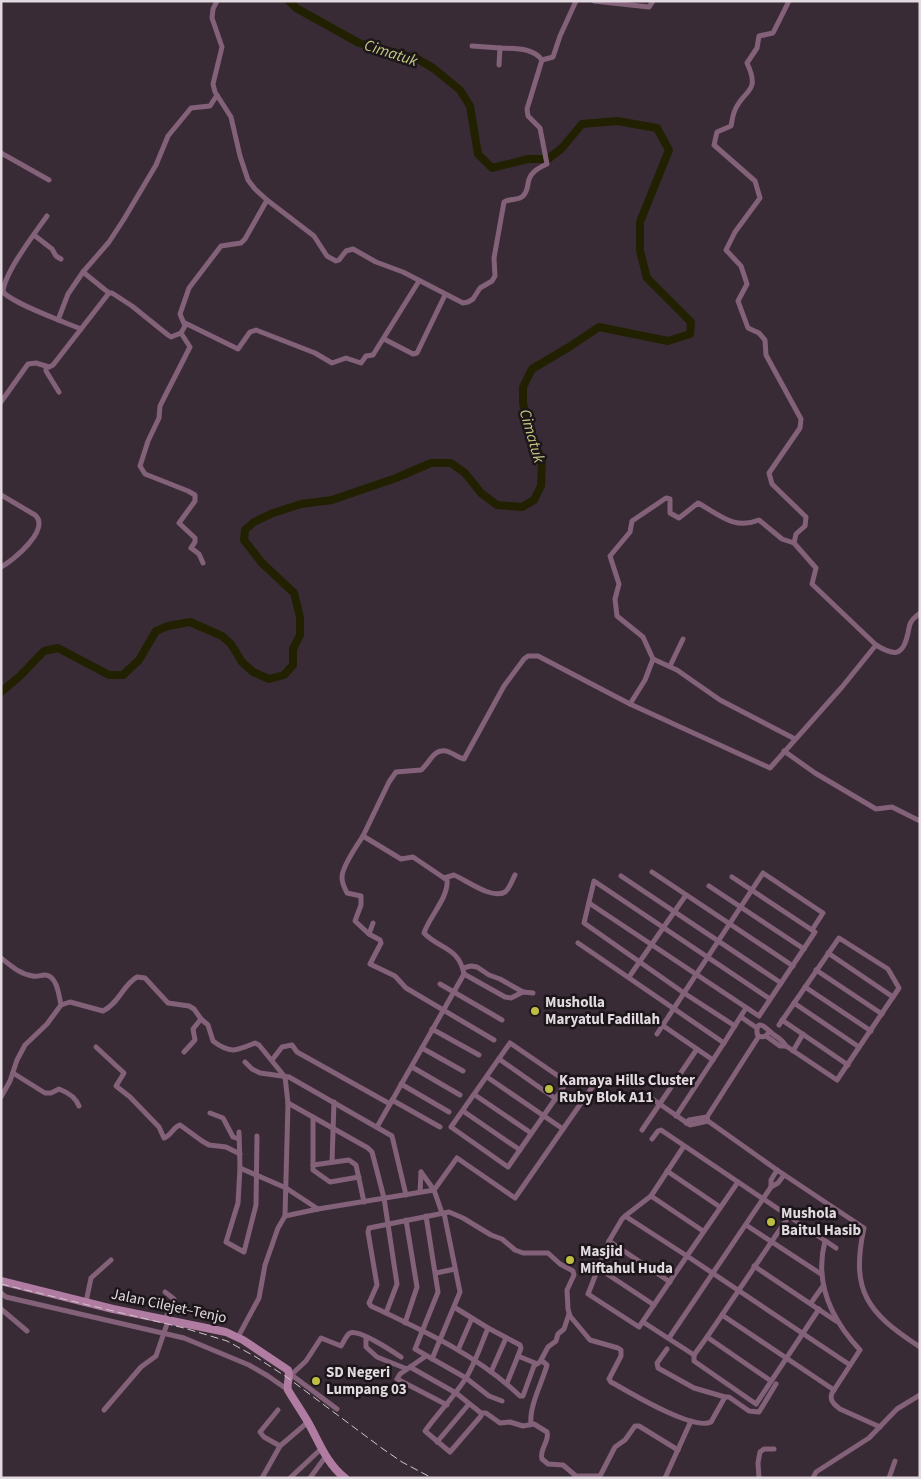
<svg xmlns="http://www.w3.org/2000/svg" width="921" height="1479" viewBox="0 0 921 1479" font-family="'Source Sans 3',sans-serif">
<rect width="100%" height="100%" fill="#382b35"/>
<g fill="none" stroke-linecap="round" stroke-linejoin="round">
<polyline stroke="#212102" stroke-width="8" points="1,692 20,676 44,651 58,648 109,675 123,675 139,660 156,631 168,626 190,622 222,636 231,644 242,662 253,672 269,679 284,675 293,665 293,649 300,635 300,617 294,593 262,563 244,540 245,530 254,522 273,513 301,504 332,500 396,478 431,463 451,463 465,473 481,493 497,505 522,507 534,500 541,486 542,460 529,432 523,403 523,387 532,369 569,347 599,327 668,341 690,334 691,322 647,278 640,251 640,222 669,150 657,128 617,121 582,124 562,148 548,159 528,159 492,168 478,154 470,106 460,90 433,68 416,58 359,43 296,8 289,1"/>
<g stroke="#826179" stroke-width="5">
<path d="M217 1 213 9 212 18 222 47 213 84 215 92 231 117 240 156 248 180 255 189 267 200 314 236 327 256 336 261 339 260 346 251 353 249 376 262 403 272 463 303 468 302 473 299 480 288 492 281 495 276 494 258 504 202C510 198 518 201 523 196 527 192 527 189 528 184 529 173 538 168 547 164L540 128 528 116 527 109 542 60 553 57 560 36 576 1"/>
<polyline points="594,1 649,7 653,1"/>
<path d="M789 1 773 33 759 36 757 48 747 63C761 93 744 89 735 110 733 114 732 121 731 126L717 132 714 145 755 181 760 198 735 232 726 250 741 266 747 284 738 301 748 328 759 333 765 340 766 355 801 419 800 428 769 473 772 484 806 517 805 526 796 534 794 543 816 568 812 584 876 645"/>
<polyline points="472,46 500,48"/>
<path d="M499 65 500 48C515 49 532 47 542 60"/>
<polyline points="1,153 49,180"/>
<path d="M47 216C35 233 4 273 3 292 14 304 64 322 81 329"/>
<polyline points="34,235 52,249 56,256 61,259"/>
<polyline points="83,272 109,293"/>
<polyline points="58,320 68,294 83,272 109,242 124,219 156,165 168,136 191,108 210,106 217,95"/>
<polyline points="185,323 238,349 250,332 256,330 315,353 332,363 346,358 361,363 366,356 373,355 419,281"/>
<polyline points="181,333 190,347 165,396 160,406 159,418 148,441 140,466 145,474 188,491 195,495 195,501 179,523 195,538 195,542 191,548 199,554 203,563"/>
<polyline points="384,339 413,354 417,353 445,295"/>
<polyline points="46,367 46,371 59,392"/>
<polyline points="1,402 28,364 36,363 49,367 53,365 109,293 112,293 132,306 168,335 171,337 181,333 185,326 180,314 189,288 221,246 241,243 245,239 267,200"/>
<path d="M1 495 35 515C51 529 13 561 1 567"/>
<path d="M794 543 782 539 759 520C734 530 720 515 698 503L679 518 670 513V499L666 498 632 521 630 532 610 556 619 584 615 599 617 616 643 637 653 659 677 670 720 700 795 739"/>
<polyline points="670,666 683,639"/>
<polyline points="630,704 645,680 653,659"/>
<polyline points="784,751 815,773 876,809 892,807 920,821"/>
<path d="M363 836C357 845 341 868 342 878 342 883 345 889 347 893L361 896V905L355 921 369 934"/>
<polyline points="652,872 793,966"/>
<polyline points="621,876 781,983"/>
<path d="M444 878 454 875C466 880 492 900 505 892 510 888 512 880 515 875"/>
<polyline points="709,886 804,949"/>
<polyline points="589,903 759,1016 815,932 732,877"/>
<polyline points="373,923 369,934 380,940 381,943 370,964 395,976 406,988 494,1040"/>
<polyline points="578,943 724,1043 746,1008"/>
<polyline points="828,953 893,997"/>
<path d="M1 958C11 966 20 974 33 976 37 977 41 975 45 975 57 975 59 996 61 1005"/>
<polyline points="463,968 471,966 477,967 489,975 500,979 523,992"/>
<polyline points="816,970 882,1014"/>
<polyline points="464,974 505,997 511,998 523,992 533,993"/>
<polyline points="629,977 686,895"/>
<polyline points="440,984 502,1020"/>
<polyline points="805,987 871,1031"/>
<polyline points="794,1003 859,1047"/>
<polyline points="741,1017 757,1028"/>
<polyline points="782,1020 848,1065"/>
<polyline points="662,1025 713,1060"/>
<polyline points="735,1026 684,993 584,923 594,881 770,999"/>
<polyline points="432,1029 479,1055"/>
<path d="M769 1032 766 1036C762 1037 757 1038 757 1032 756 1015 772 1034 774 1035 779 1038 783 1041 786 1046L837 1080 899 988 888 969 839 938 779 1025"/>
<polyline points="657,1034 763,873 823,913 812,930"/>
<polyline points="766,1036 780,1046 786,1046"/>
<polygon points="510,1043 567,1082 508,1167 451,1127"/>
<path d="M96 1047 124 1073 116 1086 130 1097 159 1127 164 1138C171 1136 173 1127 180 1125L202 1141 209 1145 226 1147 240 1154"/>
<polyline points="422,1048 463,1071"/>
<polyline points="793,1051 803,1034"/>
<polyline points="184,1052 195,1040 193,1029 201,1019"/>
<polyline points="499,1059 556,1099"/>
<polyline points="272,1060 282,1047 292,1045 297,1052 390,1104"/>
<polyline points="245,1062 252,1069 260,1073 289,1077 392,1136 406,1195"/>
<polyline points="412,1067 460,1095"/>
<path d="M13 1073 45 1093H51L59 1089C67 1092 76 1098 79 1106"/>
<polyline points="487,1077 563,1129"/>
<polyline points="401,1084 449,1112"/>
<polyline points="475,1095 531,1133"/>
<polyline points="648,1096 690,1125 708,1121"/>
<path d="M1 1097 10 1081 17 1060 25 1045 47 1024 61 1005 70 1002 103 1011C119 1003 123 985 137 977L145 978 168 1003 189 1006 194 1009 201 1019 208 1025 213 1041C230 1054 236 1051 255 1043L259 1045 285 1077 288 1103 285 1216 278 1228 265 1265 259 1298 238 1337"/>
<polyline points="392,1100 440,1127"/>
<polyline points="288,1103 368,1148 372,1152 384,1198 397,1284 386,1313"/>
<polyline points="463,1111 520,1150"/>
<polyline points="210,1113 223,1118 233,1137 239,1139"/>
<polyline points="676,1116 724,1043"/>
<polyline points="313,1117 313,1165 349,1160 356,1165 364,1202"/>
<path d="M707 1117 708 1121 777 1170 864 1228C850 1292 868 1313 920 1347"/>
<polyline points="686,1123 689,1120 707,1117 759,1036"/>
<path d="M377 1127 464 974C459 947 439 949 424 933 429 917 449 897 447 880L413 857 401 859 363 836 389 782 396 772 421 770C430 763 434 746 449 752 455 754 458 758 464 759L504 686 524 659 528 656H538L630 704 770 768 842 687 876 645C894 656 903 657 908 633 909 629 909 625 911 622 913 618 917 616 920 613"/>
<polyline points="642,1130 697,1049"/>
<polyline points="239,1132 240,1168 238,1203 226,1242 244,1252 256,1205 257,1136"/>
<polyline points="652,1139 658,1131 661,1130 836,1248"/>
<polyline points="332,1162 334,1102"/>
<polyline points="313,1165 313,1170 330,1182 359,1177"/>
<polyline points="240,1168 286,1188 318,1209"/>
<polyline points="667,1171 720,1207"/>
<polyline points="421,1172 434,1190 457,1158 515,1198 593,1086"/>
<polyline points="738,1182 687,1256 850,1365"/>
<polyline points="771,1187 771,1180 777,1170"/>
<polyline points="420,1192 421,1172"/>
<polyline points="651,1196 703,1231"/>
<path d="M444 1213 449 1212 463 1218 491 1235 502 1239 515 1250 523 1253H548L560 1264 573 1271 574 1275 567 1290 568 1309 570 1316 590 1340 618 1348 621 1350V1356L609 1379 611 1382C629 1392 693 1431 711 1422L725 1397H729L749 1411 759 1412 776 1384"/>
<polyline points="285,1216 318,1209 434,1190 442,1213"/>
<polyline points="426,1216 438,1292 415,1349 466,1378 489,1396 502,1401"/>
<polyline points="625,1216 687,1256 639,1327 588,1294 609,1241 622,1219 625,1216 651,1196 684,1146"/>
<path d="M789 1216 722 1315 834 1390 860 1350C831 1319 814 1283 825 1241"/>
<polyline points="746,1225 821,1274"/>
<polyline points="609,1241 670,1282"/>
<polyline points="754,1266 836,1321"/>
<polyline points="598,1268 654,1305"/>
<polyline points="436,1273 455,1269"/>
<polyline points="1,1293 6,1297 184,1338 249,1365 268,1376 288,1390"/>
<polyline points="86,1302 91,1278 111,1260"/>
<polyline points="811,1303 823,1286"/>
<polyline points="1,1309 27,1331"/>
<polyline points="722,1315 707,1337 771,1381"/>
<polyline points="165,1320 174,1299 165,1292"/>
<polyline points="643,1322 694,1355 707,1337"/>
<polyline points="405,1323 417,1287 406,1220"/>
<polyline points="366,1338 366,1347 377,1357 407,1369"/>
<polyline points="669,1338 771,1187 778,1183 784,1175"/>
<polyline points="667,1349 657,1363 658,1368 694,1388 725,1397"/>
<polyline points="458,1350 472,1318"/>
<polyline points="694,1355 694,1361 756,1404 819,1309"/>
<polyline points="426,1356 400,1374 397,1379 447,1405"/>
<path d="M432 1359 460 1292 444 1213 369 1228 368 1232 377 1285 369 1303 371 1306C424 1331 477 1355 520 1396H523L535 1363 518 1356 521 1348 520 1345 488 1328 454 1307"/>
<polyline points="535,1365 540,1362 548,1347 556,1341 558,1334 564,1329 569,1314"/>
<path d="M410 1367 456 1393 481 1413V1416L450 1452 425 1431C438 1413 454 1397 466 1378 475 1363 481 1345 488 1328"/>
<polyline points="491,1372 506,1338"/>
<polyline points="289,1373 337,1409"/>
<path d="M291 1375 306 1361 321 1338 341 1346C344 1342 346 1335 350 1333 359 1329 392 1351 401 1357"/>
<polyline points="507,1383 518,1356"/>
<path d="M834 1390C828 1398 832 1403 840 1409L880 1427"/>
<polyline points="104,1410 141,1367 156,1356 168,1321"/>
<polyline points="278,1410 260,1432 264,1437 280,1446"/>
<path d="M481 1413H486L500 1423 510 1422 523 1426 534 1424 547 1432C550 1441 539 1449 542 1459L548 1464 563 1465 576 1476H600L615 1447 625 1440 635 1426H639L678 1450"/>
<path d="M531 1424C529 1406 542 1383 547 1365L541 1360"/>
<polyline points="437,1442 469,1404"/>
<polyline points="262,1478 280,1446 308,1422"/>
<polyline points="290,1478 322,1448"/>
<polyline points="310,1478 326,1456"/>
<polyline points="665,1478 691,1421"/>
<polyline points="759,1478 758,1463 760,1452 764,1449 774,1449"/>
<polyline points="813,1478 816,1472 869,1438 897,1409 920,1395"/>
<polyline points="889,1478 895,1461"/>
</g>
<path stroke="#b07ca2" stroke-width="8" d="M1 1281 113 1309 226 1332 243 1340 288 1370C291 1377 286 1384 288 1390 295 1402 303 1413 309 1424 320 1444 327 1464 345 1478"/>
<polyline stroke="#cec6cc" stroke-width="1" stroke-dasharray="8 4" stroke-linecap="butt" points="1,1284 184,1328 227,1341 256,1357 288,1378 383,1449 402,1462 432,1478"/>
</g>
<g fill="#bebf42" stroke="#1c161a" stroke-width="2">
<circle cx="535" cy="1011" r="5"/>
<circle cx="549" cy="1089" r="5"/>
<circle cx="771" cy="1222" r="5"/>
<circle cx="570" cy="1260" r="5"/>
<circle cx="316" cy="1381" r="5"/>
</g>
<g text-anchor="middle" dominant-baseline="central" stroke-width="5" stroke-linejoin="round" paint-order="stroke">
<g font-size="15" font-weight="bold" fill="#e2dae0" stroke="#1c161a" text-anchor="start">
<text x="545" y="1002">Musholla<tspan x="545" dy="17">Maryatul Fadillah</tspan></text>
<text x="559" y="1080">Kamaya Hills Cluster<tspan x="559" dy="17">Ruby Blok A11</tspan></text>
<text x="781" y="1213">Mushola<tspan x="781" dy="17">Baitul Hasib</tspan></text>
<text x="580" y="1251">Masjid<tspan x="580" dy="17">Miftahul Huda</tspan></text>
<text x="326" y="1372">SD Negeri<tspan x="326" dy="17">Lumpang 03</tspan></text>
</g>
<g font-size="15" fill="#e2dae0" stroke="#1c161a">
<text transform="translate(169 1306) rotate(12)">Jalan Cilejet–Tenjo</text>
</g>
<g font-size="16" font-style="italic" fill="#c3c67f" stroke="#1c161a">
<text transform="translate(391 53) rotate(18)">Cimatuk</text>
<text transform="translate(532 436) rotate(74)">Cimatuk</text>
</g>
</g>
<rect width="921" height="1479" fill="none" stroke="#e2dae0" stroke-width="5"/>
</svg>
